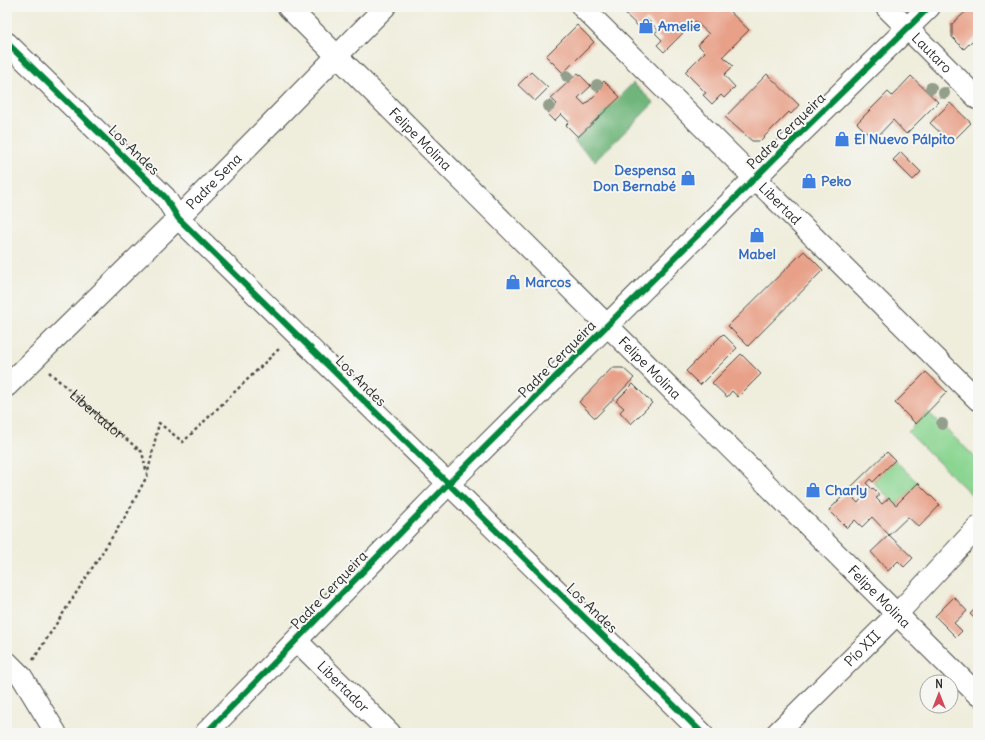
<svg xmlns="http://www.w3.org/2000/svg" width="985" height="740" viewBox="0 0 985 740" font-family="Delius,sans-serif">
<rect width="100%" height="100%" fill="#f6f6f2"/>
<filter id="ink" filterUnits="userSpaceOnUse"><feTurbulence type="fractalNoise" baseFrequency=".025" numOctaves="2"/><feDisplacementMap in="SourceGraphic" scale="8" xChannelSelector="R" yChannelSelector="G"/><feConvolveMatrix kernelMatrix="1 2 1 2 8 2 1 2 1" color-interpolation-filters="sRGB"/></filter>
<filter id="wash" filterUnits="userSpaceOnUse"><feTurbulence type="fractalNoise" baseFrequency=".012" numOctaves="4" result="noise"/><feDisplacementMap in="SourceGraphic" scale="16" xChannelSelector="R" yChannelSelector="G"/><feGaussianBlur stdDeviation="0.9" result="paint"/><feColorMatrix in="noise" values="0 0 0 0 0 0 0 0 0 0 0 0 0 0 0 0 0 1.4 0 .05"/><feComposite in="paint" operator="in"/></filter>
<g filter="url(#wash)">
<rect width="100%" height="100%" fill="#efeddb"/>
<g fill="#8bd592" stroke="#5b805e">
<polygon points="928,412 978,460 978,491 973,496 908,432"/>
<polygon points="895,460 918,483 896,505 873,482"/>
</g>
<polygon fill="#70b67c" stroke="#4e7054" points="633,83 654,103 595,161 574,141"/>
<g id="blocks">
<g fill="#e8a088">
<polygon points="614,7 707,7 708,8 709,7 725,7 749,30 723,56 733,66 724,75 735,87 724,98 721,95 712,104 703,95 706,93 685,72 705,52 698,45 709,34 695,21 664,52 657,45 662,40 655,33 658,30 647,19 639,27 623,12 620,13"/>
<polygon points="971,7 978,7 978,35 964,49 952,37 952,24"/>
<polygon points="577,25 594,42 563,73 546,56"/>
<polygon points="531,72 548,88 535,101 518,85"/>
<polygon points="578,73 591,86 578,98 585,105 599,91 596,89 604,81 620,97 578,137 566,125 569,122 561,114 554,121 547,114 557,104 551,98"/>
<polygon points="767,74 799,105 791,114 789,112 760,141 752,141 725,117"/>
<polygon points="911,76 938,102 906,134 893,120 874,140 857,123 888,92 892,96"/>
<polygon points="950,103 971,123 951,143 930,123"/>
<polygon points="901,152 921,172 913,180 893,160"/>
<polygon points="804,251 823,270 748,346 728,326"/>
<polygon points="723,334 737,348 700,385 686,371"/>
<polygon points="741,354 761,374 738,397 732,391 727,397 712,383"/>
<polygon points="612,368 623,368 634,378 595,418 579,402"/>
<polygon points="926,372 947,392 916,424 895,403"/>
<polygon points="633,384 652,403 631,424 620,412 624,408 616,401"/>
<polygon points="887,452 895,460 873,482 870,479 866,483 872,489 873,488 878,493 878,497 876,498 882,504 889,498 896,505 918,483 940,505 919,527 908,517 889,535 913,558 904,567 898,561 888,571 871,552 889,535 872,517 862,527 855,520 847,528 829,510 847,492 858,503 862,498 851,487"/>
<polygon points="954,597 967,611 954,623 962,631 956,637 935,616"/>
<polygon points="978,606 978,622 970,614"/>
</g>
</g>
</g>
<g filter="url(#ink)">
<use href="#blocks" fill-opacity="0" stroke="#484845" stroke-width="1"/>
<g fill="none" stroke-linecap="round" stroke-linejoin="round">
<defs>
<g id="minor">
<path id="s2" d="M288 7 978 695"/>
<path id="s3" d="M582 7 978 400"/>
<path id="s4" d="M886 7 978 99"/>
<polyline points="7,43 165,197 178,218 702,733"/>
<path id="s5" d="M7 386 178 218 385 7"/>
<path id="s6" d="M297 641 390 733"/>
<polyline points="7,662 22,677 56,733"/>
<path id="s7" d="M777 733 897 614 978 527"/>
</g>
<polyline id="tertiary" points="206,733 448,484 775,158 929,7"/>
</defs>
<use href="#minor" stroke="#484845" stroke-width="23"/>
<use href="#tertiary" stroke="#484845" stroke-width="24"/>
<g stroke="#484845" stroke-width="2.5" stroke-dasharray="3 3" stroke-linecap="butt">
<path id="s1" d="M49 372 110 426 142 452 147 474"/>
<polyline points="33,660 127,514 147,476 159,423 183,442 281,347"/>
</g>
<use href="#minor" stroke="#fff" stroke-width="21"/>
<use href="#tertiary" stroke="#fff" stroke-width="22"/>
<defs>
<g id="cycleway">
<polyline points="7,43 165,197 178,218 702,733"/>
<polyline points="206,733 448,484 775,158 929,7"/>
</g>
</defs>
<use href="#cycleway" stroke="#f6f6f2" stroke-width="8"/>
<use href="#cycleway" stroke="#00873e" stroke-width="6"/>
</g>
<g fill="#939e8b">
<circle cx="567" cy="76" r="6"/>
<circle cx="597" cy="85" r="6"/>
<circle cx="931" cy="88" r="6"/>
<circle cx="944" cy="93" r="6"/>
<circle cx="549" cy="106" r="6"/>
<circle cx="942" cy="424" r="6"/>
</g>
</g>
<defs>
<symbol id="shop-bare" viewBox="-9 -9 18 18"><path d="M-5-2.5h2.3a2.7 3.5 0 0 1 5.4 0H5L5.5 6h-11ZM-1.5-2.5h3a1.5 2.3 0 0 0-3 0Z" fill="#3f7fe0" stroke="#f6f6f2" stroke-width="2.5" paint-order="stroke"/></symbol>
</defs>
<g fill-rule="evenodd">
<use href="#shop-bare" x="635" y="15" width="22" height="22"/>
<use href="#shop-bare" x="831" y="128" width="22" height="22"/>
<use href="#shop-bare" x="677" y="167" width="22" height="22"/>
<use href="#shop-bare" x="798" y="170" width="22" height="22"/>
<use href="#shop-bare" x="746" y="224" width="22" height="22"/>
<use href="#shop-bare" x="502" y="271" width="22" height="22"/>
<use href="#shop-bare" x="802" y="479" width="22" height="22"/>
</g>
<g text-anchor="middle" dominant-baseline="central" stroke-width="4" stroke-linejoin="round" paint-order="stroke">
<g font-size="14" font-weight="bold" fill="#366cbe" stroke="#f6f6f2" text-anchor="start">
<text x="658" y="26">Amelie</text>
<text x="854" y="139">El Nuevo Pálpito</text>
<text x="676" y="170" text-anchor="end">Despensa<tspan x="676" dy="16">Don Bernabé</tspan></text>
<text x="821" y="181">Peko</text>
<text x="757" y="254" text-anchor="middle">Mabel</text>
<text x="525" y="282">Marcos</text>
<text x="825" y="490">Charly</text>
</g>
<g font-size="14" fill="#2b2b2b" stroke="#f6f6f2">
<text stroke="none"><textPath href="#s4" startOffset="65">Lautaro</textPath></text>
<text transform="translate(786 131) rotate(-44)">Padre Cerqueira</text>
<text stroke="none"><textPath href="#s2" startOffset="187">Felipe Molina</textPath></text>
<text transform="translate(134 150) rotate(44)">Los Andes</text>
<text stroke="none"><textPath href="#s5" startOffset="291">Padre Sena</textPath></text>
<text stroke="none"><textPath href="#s3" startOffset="279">Libertad</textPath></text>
<text transform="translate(557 359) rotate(-45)">Padre Cerqueira</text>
<text stroke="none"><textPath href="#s2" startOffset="511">Felipe Molina</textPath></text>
<text transform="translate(361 381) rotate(45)">Los Andes</text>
<text stroke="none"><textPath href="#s1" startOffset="64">Libertador</textPath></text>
<text transform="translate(329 590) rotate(-46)">Padre Cerqueira</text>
<text stroke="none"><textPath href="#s2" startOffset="835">Felipe Molina</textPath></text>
<text transform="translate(592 608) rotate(44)">Los Andes</text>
<text stroke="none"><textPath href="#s7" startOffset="120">Pío XII</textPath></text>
<text stroke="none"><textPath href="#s6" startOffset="65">Libertador</textPath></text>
</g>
</g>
<rect width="985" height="740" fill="none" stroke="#f6f6f2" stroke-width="24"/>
<g transform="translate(939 694)"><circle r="19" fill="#f6f6f2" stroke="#a5a5a2"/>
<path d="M0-3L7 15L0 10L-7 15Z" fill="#d1495b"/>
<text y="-6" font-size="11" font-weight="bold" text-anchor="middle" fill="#2b2b2b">N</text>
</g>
</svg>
